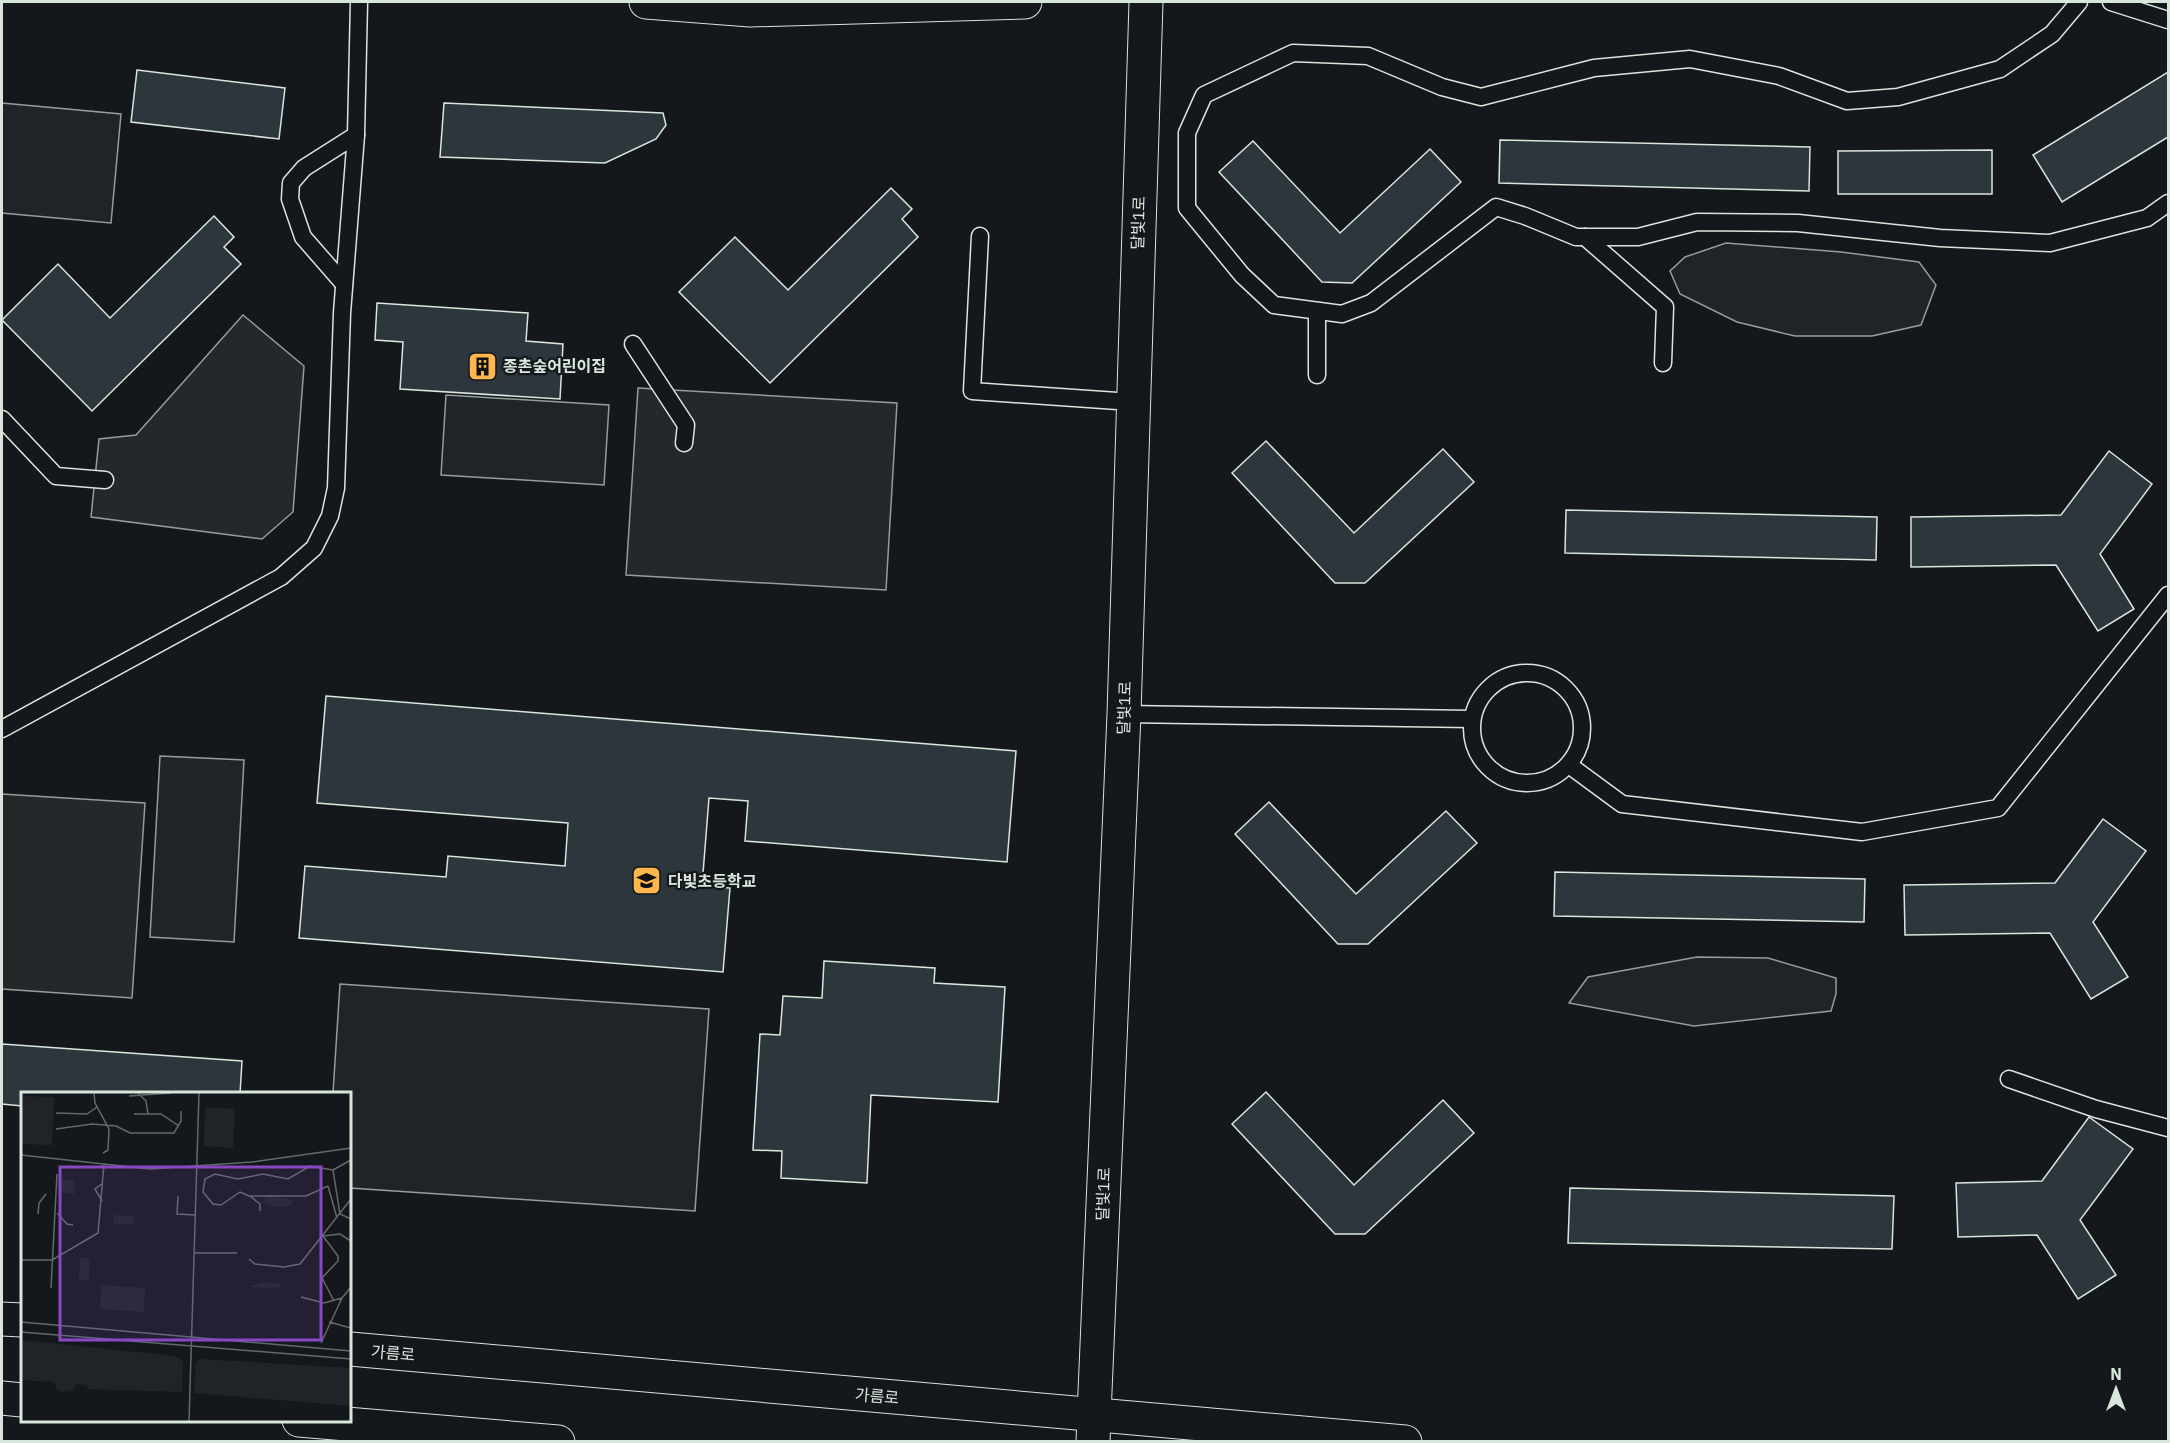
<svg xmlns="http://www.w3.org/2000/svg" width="2170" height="1443" viewBox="0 0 2170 1443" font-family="'IBM Plex Sans','Noto Sans KR',sans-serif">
<rect width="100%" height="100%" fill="#14181c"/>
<g fill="#202428" stroke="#939e99" stroke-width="1.5">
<polygon points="2,103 121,114 111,223 2,213"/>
<polygon points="1726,243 1841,252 1919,262 1936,285 1921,325 1872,336 1795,336 1737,322 1680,294 1670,271 1685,257"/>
<polygon points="446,395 609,405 604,485 441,475"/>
<polygon points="160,756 244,760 234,942 150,937"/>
<polygon points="1697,957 1768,958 1836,978 1836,994 1831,1011 1694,1026 1569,1003 1588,977"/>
<polygon points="340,984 709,1009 695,1211 350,1188 350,1094 333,1093"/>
</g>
<g fill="#24282b" stroke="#939e99" stroke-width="1.5">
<polygon points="243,315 304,366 293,512 262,539 91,517 99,439 136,435"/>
<polygon points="638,388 897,403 886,590 626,575"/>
<polygon points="2,794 145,803 132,998 2,989"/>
</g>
<g fill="#2c363c" stroke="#d8e6dc" stroke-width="1.5">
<polygon points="137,70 285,88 279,139 131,122"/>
<polygon points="2168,72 2168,137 2062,202 2033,155"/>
<polygon points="444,103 663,113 666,125 656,139 605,163 440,157"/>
<polygon points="1500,140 1810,147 1809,191 1499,183"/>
<polygon points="1253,141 1340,233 1430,149 1461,182 1352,283 1322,282 1219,172"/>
<polygon points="1992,150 1992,194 1838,194 1838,151"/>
<polygon points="891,188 912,209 902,219 918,237 770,383 679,292 735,237 788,290"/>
<polygon points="214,216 234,237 224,247 241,264 92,411 2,320 58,264 110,318"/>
<polygon points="377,303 528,313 526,341 563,344 560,399 400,389 403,342 375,340"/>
<polygon points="1266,441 1354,533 1443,449 1474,482 1365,583 1335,583 1232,473"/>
<polygon points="2109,451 2152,484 2100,554 2134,609 2098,631 2056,565 1911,567 1911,517 2061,515"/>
<polygon points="1566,510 1877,517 1876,560 1565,553"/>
<polygon points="326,696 1016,751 1007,862 745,841 748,801 709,798 702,886 730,888 723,972 299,938 305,866 446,877 448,856 565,866 568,823 317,803"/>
<polygon points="1269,802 1356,894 1446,811 1477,843 1368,944 1338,944 1235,834"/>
<polygon points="2103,819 2146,851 2093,922 2128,977 2091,999 2050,933 1905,935 1904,885 2055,883"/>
<polygon points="1555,872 1865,879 1864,922 1554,916"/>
<polygon points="824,961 935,968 934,983 1005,987 998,1102 871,1095 867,1183 781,1178 782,1151 753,1150 760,1034 780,1035 783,996 822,998"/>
<polygon points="2,1044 242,1061 240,1094 22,1094 22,1106 2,1104"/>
<polygon points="1266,1092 1354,1185 1443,1100 1474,1133 1365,1234 1335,1234 1232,1124"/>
<polygon points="2089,1117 2133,1149 2080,1220 2116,1275 2078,1299 2037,1235 1958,1237 1956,1183 2042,1181"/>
<polygon points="1570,1188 1894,1196 1892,1249 1568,1243"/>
</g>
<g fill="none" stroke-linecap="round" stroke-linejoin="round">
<defs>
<g id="lane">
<polyline points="2079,2 2052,34 2000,69 1898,97 1847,101 1779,76 1690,59 1594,68 1481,97 1442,87 1368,56 1293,53 1204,95 1187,133 1187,208 1242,275 1274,305 1342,314 1371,303 1496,207 1525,216 1576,237 1638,237 1697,222 1798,223 1940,238 2050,243 2147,218 2168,203"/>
<polyline points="2111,2 2168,20"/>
<polyline points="980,236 972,391 1132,402"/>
<polyline points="1585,237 1665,307 1663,363"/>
<polyline points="344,284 303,237 290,199 291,183 304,168 356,135"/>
<polyline points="633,344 686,425 684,443"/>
<polyline points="1317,375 1317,311"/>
<polyline points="2,419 56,476 105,480"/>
<circle cx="1527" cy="728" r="55"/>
<polyline points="1124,714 1472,719"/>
<polyline points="2,729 281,577 314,548 330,516 336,488 342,313 356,135 359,2"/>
<polyline points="1569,765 1622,804 1862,832 1998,808 2168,595"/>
<polyline points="2009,1079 2096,1109 2168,1128"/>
</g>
<polyline id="street" points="1093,1442 1094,1415"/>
<g id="secondary">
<polyline points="646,2 750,10 1025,2"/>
<polyline points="2,1319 22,1320"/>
<polyline points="350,1349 1405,1442"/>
<polyline points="2,1398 22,1400"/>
<polyline points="1094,1415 1124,714 1146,2"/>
<polyline points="299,1420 558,1442"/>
</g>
</defs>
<use href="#lane" stroke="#d8e6dc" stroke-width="19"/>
<use href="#street" stroke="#d8e6dc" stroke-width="35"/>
<use href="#secondary" stroke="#d8e6dc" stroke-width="35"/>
<use href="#lane" stroke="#14181c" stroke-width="16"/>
<use href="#street" stroke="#14181c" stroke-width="33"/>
<use href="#secondary" stroke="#14181c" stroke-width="33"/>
</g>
<defs>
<symbol id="building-square" viewBox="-11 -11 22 22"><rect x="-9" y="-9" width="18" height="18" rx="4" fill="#ffb74d" stroke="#14181c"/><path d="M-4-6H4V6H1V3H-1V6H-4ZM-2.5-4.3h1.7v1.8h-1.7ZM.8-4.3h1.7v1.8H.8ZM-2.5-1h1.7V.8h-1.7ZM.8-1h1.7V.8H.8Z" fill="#111"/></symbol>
<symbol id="school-square" viewBox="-11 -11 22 22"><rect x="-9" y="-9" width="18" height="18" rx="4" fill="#ffb74d" stroke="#14181c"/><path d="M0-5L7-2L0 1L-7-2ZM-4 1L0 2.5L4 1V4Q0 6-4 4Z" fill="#111"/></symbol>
</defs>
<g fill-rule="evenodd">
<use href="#building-square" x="466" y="350" width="33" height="33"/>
<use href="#school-square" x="630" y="864" width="33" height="33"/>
</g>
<g text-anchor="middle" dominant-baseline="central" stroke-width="4.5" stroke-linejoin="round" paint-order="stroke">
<g font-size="16" fill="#d8e6dc" stroke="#14181c">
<text transform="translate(1138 223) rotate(-88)">달빛1로</text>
<text transform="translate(1124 708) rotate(-88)">달빛1로</text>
<text transform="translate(1103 1194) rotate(-88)">달빛1로</text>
<text transform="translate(393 1353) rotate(5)">가름로</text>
<text transform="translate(877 1396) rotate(5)">가름로</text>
</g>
<g font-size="16" font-weight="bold" fill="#d8e6dc" stroke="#14181c" text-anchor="start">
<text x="503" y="366">종촌숲어린이집</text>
<text x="668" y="881">다빛초등학교</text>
</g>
</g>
<g transform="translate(21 1092)">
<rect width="330" height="330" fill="#14181c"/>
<path d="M2 4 33 5 31 53 0 52ZM184 15 214 17 212 56 183 54ZM38 87 54 89 53 102 37 101ZM246 104 269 107 272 109 270 114 255 115 241 111ZM93 123 113 124 112 133 92 132ZM59 166H69L68 188H58ZM243 190 260 192 259 196 227 195ZM80 193 124 196 123 220 79 217ZM0 248 154 264 162 270 161 300 67 297 66 293 56 292 51 299 43 300 36 299 33 290 0 288ZM179 267 330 276V314L173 301 175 271Z" fill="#202428"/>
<path fill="none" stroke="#626a69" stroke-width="1.5" d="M73 1 74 11 88 37 87 58 82 61M117 1 125 9 127 22M108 4 150 1M35 21 66 22 76 15M113 22H140L158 34M35 37 71 32 95 34 109 41H153L160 29V19M0 63 129 77 231 70 330 56M312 78 319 122 330 127M307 94 285 104H228L219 100 200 113 192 112 182 100 184 87 194 82 217 87 242 82 267 87 289 74 312 78 330 68M307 94 316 126M157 104 156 122 175 123M229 104 239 112V119M81 109 74 97 82 91M36 121 46 132 52 133M17 122 18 111 25 102M174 161H216M228 167 234 172 263 175 279 172 330 107M0 168H31L77 141 83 72M30 196 36 82M280 205 303 211 321 206 330 195M313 209 301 186 317 169V164L302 144 319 142 330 149M0 230 330 259M308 230 330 236M0 240 330 267M300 251 321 206M168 329 178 1"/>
<path fill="#8948c3" fill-opacity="0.15" stroke="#8948c3" stroke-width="3" d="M39 75H300V248H39Z"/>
<rect width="330" height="330" fill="none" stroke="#d8e6dc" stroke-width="3"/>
</g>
<rect width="2170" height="1443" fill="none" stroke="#d8e6dc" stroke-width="6"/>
<g transform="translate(2116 1389)" stroke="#14181c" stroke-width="4.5" paint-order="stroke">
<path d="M0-4.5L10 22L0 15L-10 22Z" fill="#d8e6dc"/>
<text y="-9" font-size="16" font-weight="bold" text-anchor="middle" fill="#d8e6dc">N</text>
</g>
</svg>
